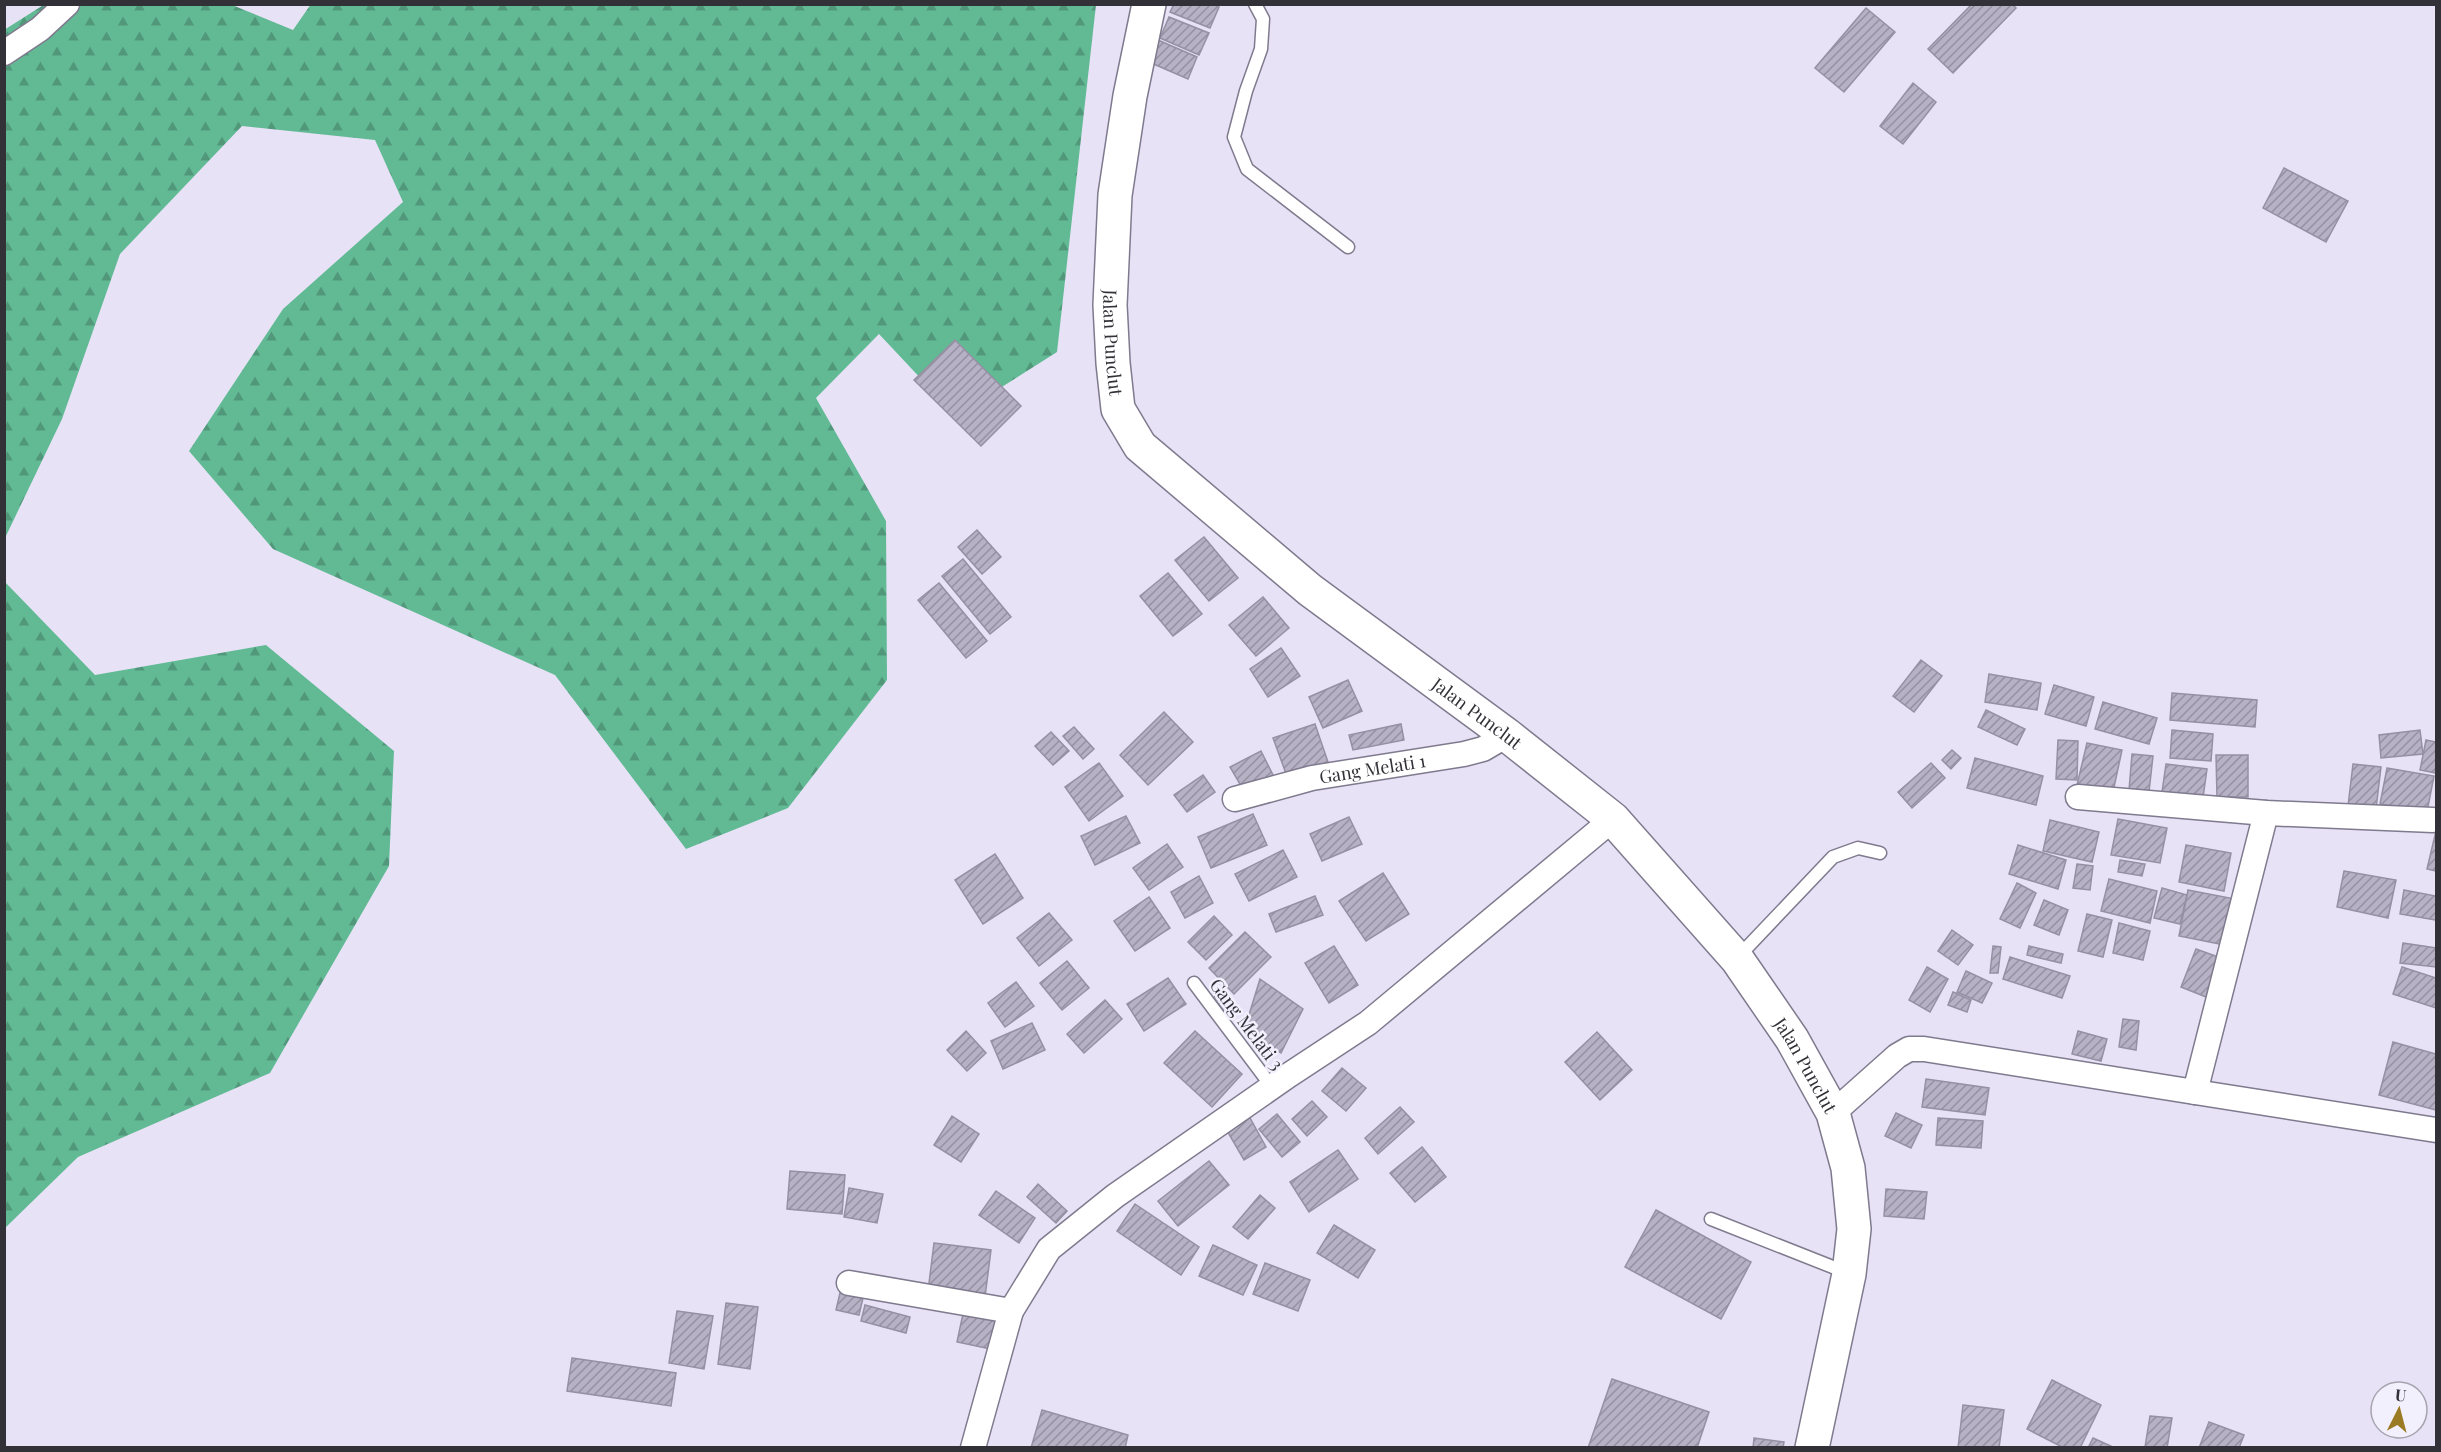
<svg xmlns="http://www.w3.org/2000/svg" width="2441" height="1452" viewBox="0 0 2441 1452" font-family="'Playfair Display',serif">
<defs>
<pattern id="forest-firs" width="22" height="20" patternUnits="userSpaceOnUse" patternTransform="scale(1.5)"><rect width="22" height="20" fill="#62ba95"/><path d="M5 1l3.5 6h-7zM16 11l3.5 6h-7z" fill="#51987b"/></pattern>
<pattern id="building-hatch" width="6" height="6" patternUnits="userSpaceOnUse" patternTransform="scale(1.5)"><rect width="6" height="6" fill="#b6b1c5"/><path d="M-1 1l2-2M0 6l6-6M5 7l2-2" fill="none" stroke="#9591a1"/></pattern>
</defs>
<rect width="100%" height="100%" fill="#e7e2f6"/>
<g fill="url(#forest-firs)">
<polygon points="45,4 232,5 293,30 311,4 1096,5 1057,352 956,416 879,334 816,398 886,521 887,680 788,808 686,849 555,675 273,549 189,451 283,309 403,202 375,140 242,126 120,254 62,419 5,538 4,30"/>
<polygon points="5,582 95,675 266,645 394,751 389,866 270,1073 78,1157 5,1228"/>
</g>
<g fill="url(#building-hatch)" stroke="#9590a3" stroke-width="1.5">
<polygon points="1174,4 1213,4 1219,7 1210,28 1170,12"/>
<polygon points="1972,4 2012,4 2016,8 1953,73 1928,49"/>
<polygon points="1866,8 1895,32 1844,92 1815,68"/>
<polygon points="1169,17 1209,33 1199,55 1160,38"/>
<polygon points="1158,40 1197,57 1188,79 1149,62"/>
<polygon points="1913,83 1936,102 1903,144 1880,126"/>
<polygon points="2284,168 2348,201 2326,242 2263,208"/>
<polygon points="955,340 1021,406 981,446 914,380"/>
<polygon points="977,530 1001,557 982,574 958,547"/>
<polygon points="1204,537 1238,578 1209,601 1175,560"/>
<polygon points="963,559 1011,617 990,634 942,576"/>
<polygon points="1168,573 1202,614 1173,636 1140,596"/>
<polygon points="939,583 987,641 966,658 918,600"/>
<polygon points="1263,597 1289,628 1256,656 1229,625"/>
<polygon points="1281,648 1300,676 1268,697 1250,669"/>
<polygon points="1921,660 1942,676 1914,712 1893,696"/>
<polygon points="1989,674 2041,683 2037,710 1985,702"/>
<polygon points="1348,680 1362,711 1323,728 1309,697"/>
<polygon points="2054,685 2094,697 2086,726 2045,714"/>
<polygon points="2172,693 2257,700 2255,727 2170,720"/>
<polygon points="2103,702 2157,718 2149,744 2095,729"/>
<polygon points="1986,710 2025,729 2017,745 1978,727"/>
<polygon points="1164,712 1193,742 1148,785 1120,755"/>
<polygon points="1315,724 1329,765 1288,779 1273,738"/>
<polygon points="1401,724 1404,740 1353,750 1349,735"/>
<polygon points="1074,727 1094,749 1083,759 1063,736"/>
<polygon points="2172,730 2213,734 2211,761 2170,758"/>
<polygon points="2420,730 2423,754 2381,758 2379,735"/>
<polygon points="1051,732 1069,751 1053,765 1035,746"/>
<polygon points="2058,740 2078,741 2077,780 2056,779"/>
<polygon points="2426,740 2436,742 2436,773 2420,770"/>
<polygon points="2087,743 2122,750 2113,792 2077,785"/>
<polygon points="1952,750 1961,758 1951,769 1942,760"/>
<polygon points="1261,751 1273,775 1244,791 1230,767"/>
<polygon points="2132,754 2153,756 2149,792 2129,790"/>
<polygon points="2216,755 2248,755 2248,797 2217,797"/>
<polygon points="1975,758 2043,776 2036,805 1967,788"/>
<polygon points="1099,763 1123,796 1089,821 1065,787"/>
<polygon points="1931,763 1945,778 1912,808 1898,792"/>
<polygon points="2166,764 2207,769 2203,798 2162,792"/>
<polygon points="2353,764 2381,767 2376,809 2348,806"/>
<polygon points="2387,768 2434,776 2427,812 2380,804"/>
<polygon points="1203,775 1215,792 1187,812 1174,795"/>
<polygon points="1253,814 1267,845 1211,868 1198,837"/>
<polygon points="1126,816 1140,843 1095,865 1081,836"/>
<polygon points="1349,817 1362,844 1322,861 1310,834"/>
<polygon points="2118,819 2167,828 2160,863 2111,855"/>
<polygon points="2050,820 2099,832 2092,862 2043,851"/>
<polygon points="2436,831 2436,871 2427,869"/>
<polygon points="1167,844 1183,867 1149,890 1133,868"/>
<polygon points="2018,845 2066,860 2058,889 2009,874"/>
<polygon points="2186,845 2231,853 2224,891 2179,882"/>
<polygon points="1283,850 1297,877 1249,901 1235,874"/>
<polygon points="995,854 1023,898 983,924 955,880"/>
<polygon points="2120,860 2145,864 2142,876 2118,872"/>
<polygon points="2077,864 2093,866 2090,890 2073,888"/>
<polygon points="2344,871 2396,880 2388,918 2337,907"/>
<polygon points="1383,873 1409,914 1366,941 1339,901"/>
<polygon points="1199,876 1213,903 1185,918 1171,892"/>
<polygon points="2109,879 2157,891 2150,923 2101,911"/>
<polygon points="2017,883 2036,893 2020,928 2000,919"/>
<polygon points="2162,888 2187,895 2180,924 2154,918"/>
<polygon points="2188,890 2235,899 2225,945 2179,936"/>
<polygon points="2404,890 2436,896 2436,920 2400,914"/>
<polygon points="1315,896 1323,915 1276,932 1269,914"/>
<polygon points="1149,897 1170,928 1135,951 1114,921"/>
<polygon points="2044,900 2068,910 2059,935 2034,925"/>
<polygon points="1049,913 1072,940 1039,966 1017,938"/>
<polygon points="2087,914 2112,920 2103,957 2078,951"/>
<polygon points="1214,916 1232,935 1206,960 1188,942"/>
<polygon points="2119,923 2150,931 2143,960 2113,953"/>
<polygon points="1952,930 1973,945 1958,965 1938,951"/>
<polygon points="1245,932 1271,957 1234,994 1209,968"/>
<polygon points="2403,943 2436,948 2436,967 2400,963"/>
<polygon points="1334,946 1358,985 1329,1003 1305,963"/>
<polygon points="1993,946 2001,947 1998,973 1990,973"/>
<polygon points="2029,946 2063,954 2061,963 2027,955"/>
<polygon points="2196,949 2221,958 2206,997 2181,987"/>
<polygon points="2010,957 2070,976 2062,998 2003,979"/>
<polygon points="1067,961 1089,988 1062,1010 1040,983"/>
<polygon points="1927,967 1948,979 1930,1012 1909,1000"/>
<polygon points="2402,967 2436,978 2436,1008 2393,994"/>
<polygon points="1966,971 1992,983 1982,1003 1957,992"/>
<polygon points="1168,978 1186,1004 1144,1031 1127,1004"/>
<polygon points="1260,979 1303,1009 1281,1053 1244,1031"/>
<polygon points="1016,982 1034,1006 1005,1027 988,1003"/>
<polygon points="1224,990 1235,1003 1225,1012 1213,998"/>
<polygon points="1953,992 1971,1000 1967,1012 1948,1005"/>
<polygon points="1105,1000 1122,1019 1084,1053 1067,1034"/>
<polygon points="2123,1019 2139,1021 2136,1050 2119,1047"/>
<polygon points="1032,1023 1045,1050 1003,1069 991,1041"/>
<polygon points="966,1031 986,1053 967,1071 947,1050"/>
<polygon points="1195,1031 1242,1074 1212,1107 1164,1063"/>
<polygon points="2078,1031 2107,1039 2101,1061 2072,1054"/>
<polygon points="1597,1032 1632,1070 1600,1100 1565,1062"/>
<polygon points="2393,1042 2436,1054 2436,1110 2379,1095"/>
<polygon points="1342,1068 1366,1088 1346,1111 1322,1091"/>
<polygon points="1926,1079 1989,1088 1985,1115 1922,1107"/>
<polygon points="1312,1101 1327,1117 1307,1136 1292,1119"/>
<polygon points="1400,1107 1414,1122 1378,1154 1365,1138"/>
<polygon points="1896,1113 1922,1125 1911,1148 1885,1136"/>
<polygon points="1277,1114 1300,1142 1282,1157 1259,1129"/>
<polygon points="952,1116 979,1134 961,1162 934,1145"/>
<polygon points="1249,1116 1266,1147 1244,1160 1226,1129"/>
<polygon points="1938,1118 1983,1121 1981,1148 1936,1145"/>
<polygon points="1422,1147 1446,1177 1415,1202 1390,1173"/>
<polygon points="1338,1150 1358,1179 1309,1212 1290,1182"/>
<polygon points="1209,1161 1229,1185 1178,1226 1158,1201"/>
<polygon points="790,1171 845,1175 842,1214 787,1209"/>
<polygon points="1038,1184 1067,1211 1056,1223 1027,1197"/>
<polygon points="849,1188 883,1194 877,1223 844,1217"/>
<polygon points="1886,1189 1927,1192 1924,1219 1884,1216"/>
<polygon points="996,1191 1035,1218 1019,1243 979,1215"/>
<polygon points="1260,1195 1275,1208 1248,1239 1233,1227"/>
<polygon points="1135,1204 1199,1247 1181,1275 1117,1231"/>
<polygon points="1656,1210 1751,1262 1721,1319 1625,1267"/>
<polygon points="1334,1225 1375,1250 1358,1278 1317,1253"/>
<polygon points="934,1243 991,1250 985,1297 928,1291"/>
<polygon points="1213,1245 1257,1265 1243,1295 1199,1276"/>
<polygon points="1265,1263 1310,1280 1298,1311 1253,1294"/>
<polygon points="840,1293 863,1298 859,1315 836,1310"/>
<polygon points="726,1303 758,1307 750,1369 718,1364"/>
<polygon points="865,1305 910,1317 906,1333 861,1321"/>
<polygon points="964,1309 997,1316 991,1349 957,1342"/>
<polygon points="677,1311 713,1316 704,1369 669,1363"/>
<polygon points="572,1358 676,1373 671,1406 567,1391"/>
<polygon points="1612,1379 1709,1412 1697,1448 1588,1448"/>
<polygon points="2052,1380 2101,1405 2080,1448 2064,1448 2027,1429"/>
<polygon points="1963,1405 2004,1410 1999,1448 1958,1448"/>
<polygon points="1042,1410 1128,1435 1125,1448 1031,1448"/>
<polygon points="2150,1416 2172,1418 2167,1448 2145,1447"/>
<polygon points="2209,1422 2244,1435 2239,1448 2199,1448"/>
<polygon points="1754,1438 1784,1442 1783,1448 1753,1448"/>
<polygon points="2093,1438 2115,1448 2088,1448"/>
</g>
<g fill="none" stroke-linecap="round" stroke-linejoin="round">
<defs>
<g id="lane">
<polyline points="1255,4 1263,19 1261,49 1246,91 1234,137 1247,169 1348,247"/>
<polyline points="1738,957 1833,857 1858,848 1880,853"/>
<polyline points="1194,983 1272,1087"/>
<polyline points="1711,1219 1848,1273"/>
</g>
<g id="street">
<polyline points="4,53 40,29 67,4"/>
<polyline points="2078,797 2266,813 2433,820"/>
<path id="s1" d="M1235 799 1312 778 1464 754 1483 749 1507 735"/>
<polyline points="2195,1092 2436,1130"/>
<polyline points="1833,1113 1897,1056 1909,1049 1924,1049 2195,1092 2266,813"/>
<polyline points="849,1283 1011,1311"/>
<polyline points="973,1448 1011,1311 1049,1249 1115,1196 1289,1075 1368,1023 1613,819"/>
</g>
<g id="secondary">
<path id="s2" d="M1149 4 1130 96 1115 195 1110 305 1113 363 1118 409 1140 446 1310 590 1507 735 1613 819 1737 959 1792 1039 1833 1113 1848 1168 1854 1229 1849 1274 1812 1448"/>
</g>
</defs>
<use href="#lane" stroke="#7f7a8d" stroke-width="15"/>
<use href="#street" stroke="#7f7a8d" stroke-width="27"/>
<use href="#secondary" stroke="#7f7a8d" stroke-width="36"/>
<use href="#lane" stroke="#fff" stroke-width="12"/>
<use href="#street" stroke="#fff" stroke-width="24"/>
<use href="#secondary" stroke="#fff" stroke-width="33"/>
</g>
<g text-anchor="middle" dominant-baseline="central" stroke-width="5" stroke-linejoin="round" paint-order="stroke">
<g font-size="18" fill="#323138" stroke="#f3f0fd">
<text stroke="none"><textPath href="#s2" startOffset="342">Jalan Punclut</textPath></text>
<text stroke="none"><textPath href="#s2" startOffset="882">Jalan Punclut</textPath></text>
<text stroke="none"><textPath href="#s1" startOffset="141">Gang Melati 1</textPath></text>
<text transform="translate(1247 1024) rotate(53)">Gang Melati 3</text>
<text stroke="none"><textPath href="#s2" startOffset="1368">Jalan Punclut</textPath></text>
</g>
</g>
<rect width="2441" height="1452" fill="none" stroke="#323138" stroke-width="12"/>
<g transform="translate(2399 1410) rotate(6)"><circle r="28" fill="#f3f0fd" stroke="#a6a4ae" stroke-width="1.5"/>
<path d="M0-4.5L10 22L0 15L-10 22Z" fill="#9a7b24"/>
<text y="-9" font-size="16" font-weight="bold" text-anchor="middle" fill="#323138">U</text>
</g>
</svg>
